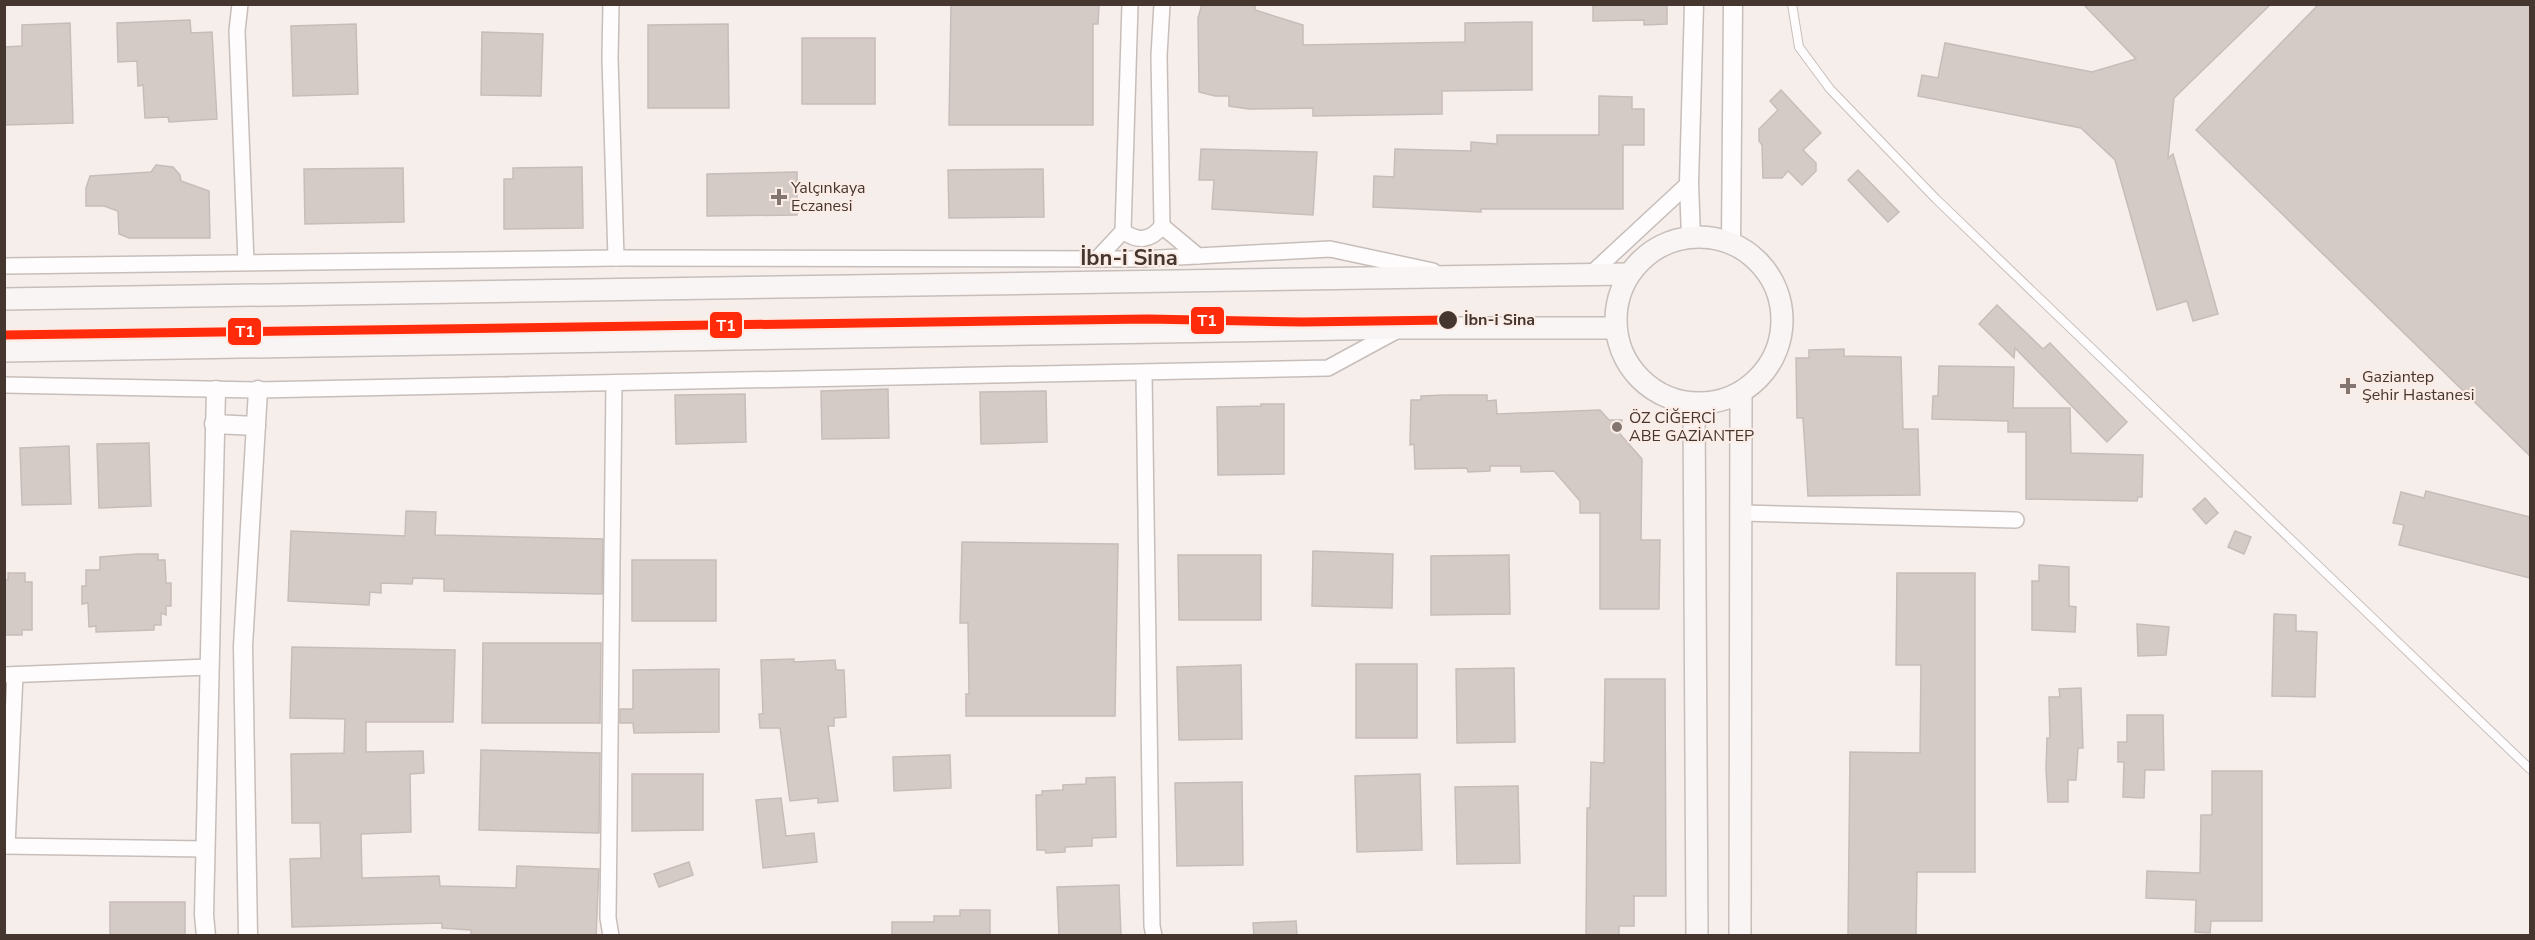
<svg xmlns="http://www.w3.org/2000/svg" width="2535" height="940" viewBox="0 0 2535 940" font-family="'Nunito Sans',sans-serif">
<rect width="100%" height="100%" fill="#f6eeeb"/>
<g fill="#d5cbc6" stroke="#c7bdb8" stroke-width="1.5">
<polygon points="951,4 1099,4 1098,24 1093,24 1093,125 949,125"/>
<polygon points="1202,4 1255,4 1255,10 1303,25 1303,45 1465,42 1465,23 1532,22 1532,90 1442,91 1442,114 1313,116 1313,108 1249,109 1229,106 1229,96 1215,96 1199,92 1198,18"/>
<polygon points="1593,4 1667,4 1667,24 1644,25 1644,20 1593,21"/>
<polygon points="2083,4 2271,4 2174,98 2168,158 2173,154 2218,314 2193,321 2187,301 2157,310 2115,160 2081,128 1918,96 1922,75 1938,78 1945,43 2092,72 2136,59"/>
<polygon points="2319,4 2530,4 2530,456 2196,130"/>
<polygon points="190,20 191,33 212,32 217,119 169,122 168,117 145,118 143,85 138,86 137,61 118,62 117,23"/>
<polygon points="70,23 73,123 4,125 4,47 22,46 22,25"/>
<polygon points="356,24 358,94 293,96 291,26"/>
<polygon points="728,24 729,108 648,108 648,25"/>
<polygon points="482,32 543,34 541,96 481,95"/>
<rect x="802" y="38" width="73" height="66"/>
<polygon points="1781,90 1821,133 1803,150 1816,163 1816,171 1802,185 1788,171 1782,178 1763,178 1762,145 1759,141 1759,129 1778,110 1770,101"/>
<polygon points="1599,96 1632,97 1632,109 1644,109 1644,145 1623,145 1623,209 1481,209 1481,212 1373,207 1374,176 1394,177 1395,149 1471,151 1471,142 1497,144 1497,135 1599,135"/>
<polygon points="1201,149 1317,152 1313,215 1212,209 1214,180 1199,180"/>
<polygon points="156,165 173,167 180,175 181,181 209,191 210,238 129,238 119,234 118,211 104,206 86,206 86,188 90,176 151,172"/>
<polygon points="582,167 583,228 504,229 504,179 513,179 513,168"/>
<polygon points="403,168 404,222 305,224 304,169"/>
<polygon points="1043,169 1044,217 949,218 948,170"/>
<polygon points="1858,170 1899,212 1888,222 1848,180"/>
<polygon points="797,172 797,215 707,216 707,174"/>
<polygon points="1997,305 2043,349 2050,343 2127,422 2107,442 2015,348 2014,358 1979,324"/>
<polygon points="1844,349 1844,356 1901,357 1903,429 1918,429 1920,495 1808,496 1803,418 1797,418 1796,358 1809,358 1809,350"/>
<polygon points="1939,366 2014,367 2013,408 2070,408 2071,453 2143,455 2142,497 2138,497 2137,501 2026,499 2026,432 2008,432 2008,421 1932,419 1933,396 1938,396"/>
<polygon points="888,389 889,438 822,439 821,391"/>
<polygon points="1046,391 1047,442 981,444 980,392"/>
<polygon points="745,394 746,442 676,444 675,395"/>
<polygon points="1445,395 1487,395 1487,401 1496,400 1497,414 1600,410 1609,420 1622,420 1620,434 1642,459 1641,540 1660,540 1659,609 1600,609 1600,513 1580,513 1580,501 1554,471 1521,472 1521,466 1490,466 1490,471 1468,472 1467,468 1415,469 1414,444 1410,445 1411,400 1421,400 1421,396"/>
<polygon points="1261,404 1284,404 1284,474 1218,475 1217,407 1261,406"/>
<polygon points="149,443 151,506 99,508 97,444"/>
<polygon points="69,446 71,504 22,505 20,448"/>
<polygon points="2426,491 2530,517 2530,578 2399,545 2404,525 2393,523 2401,492 2424,498"/>
<polygon points="2205,498 2218,513 2206,524 2193,509"/>
<polygon points="406,511 436,512 435,535 603,539 602,594 444,591 444,579 413,578 412,584 381,583 381,593 370,592 369,605 288,601 291,531 405,536"/>
<polygon points="2235,531 2251,537 2244,554 2228,547"/>
<polygon points="962,542 1118,544 1115,716 966,716 966,694 969,694 968,623 960,623"/>
<polygon points="1313,551 1393,554 1392,608 1312,606"/>
<polygon points="137,554 158,554 158,560 165,560 166,583 171,583 171,606 166,606 166,615 161,613 161,625 154,625 154,630 96,632 96,626 89,627 88,603 82,604 82,586 86,586 86,570 100,570 100,557"/>
<polygon points="1178,555 1261,555 1261,620 1179,620"/>
<polygon points="1509,555 1510,614 1431,615 1431,556"/>
<rect x="632" y="560" width="84" height="61"/>
<polygon points="2039,565 2069,567 2069,606 2076,607 2075,632 2032,630 2032,581 2039,581"/>
<polygon points="8,573 25,573 25,582 32,582 32,630 22,630 22,635 4,635 4,580 8,580"/>
<polygon points="1897,573 1975,573 1975,872 1917,872 1916,936 1848,936 1850,752 1920,753 1921,665 1896,665"/>
<polygon points="2274,614 2296,615 2296,631 2317,632 2315,697 2272,696"/>
<polygon points="2137,624 2169,627 2166,655 2138,656"/>
<polygon points="483,643 601,643 600,723 482,723"/>
<polygon points="292,647 455,650 453,722 366,722 366,752 423,751 424,773 410,774 411,832 361,834 362,878 439,876 440,886 516,888 517,866 599,869 596,936 471,936 471,930 442,928 442,923 292,927 290,859 321,858 320,823 292,823 291,754 344,753 345,719 290,718"/>
<polygon points="794,659 794,662 835,660 836,670 844,670 846,717 834,718 834,726 828,726 838,801 818,803 818,798 790,801 780,728 760,728 759,714 763,714 761,660"/>
<rect x="1356" y="664" width="61" height="74"/>
<polygon points="1241,665 1242,739 1179,740 1177,667"/>
<polygon points="1514,668 1515,742 1457,743 1456,669"/>
<polygon points="719,669 719,732 634,733 633,723 620,723 620,709 633,709 633,670"/>
<polygon points="1605,679 1665,679 1666,896 1634,896 1634,926 1619,926 1619,936 1586,936 1587,808 1590,808 1591,762 1604,763"/>
<polygon points="2081,688 2083,748 2078,748 2076,780 2068,780 2068,802 2048,802 2046,769 2047,738 2050,738 2049,697 2060,697 2059,689"/>
<polygon points="2127,715 2163,715 2164,770 2145,770 2144,798 2123,797 2124,762 2118,762 2118,742 2127,742"/>
<polygon points="481,750 600,753 599,833 479,830"/>
<polygon points="950,755 951,788 894,791 893,757"/>
<polygon points="2212,771 2262,771 2262,921 2211,921 2210,933 2195,932 2196,900 2146,898 2147,871 2200,873 2201,815 2212,815"/>
<polygon points="632,774 703,774 703,830 632,831"/>
<polygon points="1420,774 1422,850 1357,852 1355,776"/>
<polygon points="1115,777 1116,837 1092,838 1092,846 1065,847 1065,852 1046,853 1045,850 1037,850 1036,795 1042,795 1042,791 1063,790 1063,785 1086,784 1086,778"/>
<polygon points="1242,782 1243,865 1177,866 1175,783"/>
<polygon points="1518,786 1520,863 1457,864 1455,787"/>
<polygon points="781,798 786,836 814,833 817,862 763,868 756,800"/>
<polygon points="689,862 693,875 659,887 654,874"/>
<polygon points="1119,885 1121,936 1059,936 1057,887"/>
<rect x="110" y="902" width="75" height="34"/>
<polygon points="960,910 990,910 990,936 892,936 892,922 934,922 934,916 960,916"/>
<polygon points="1296,921 1297,936 1254,936 1253,923"/>
</g>
<g fill="none" stroke-linecap="round" stroke-linejoin="round">
<defs>
<polyline id="service" points="1792,4 1799,47 1830,89 1936,199 2530,769"/>
<g id="minor">
<polyline points="240,4 237,31 246,262"/>
<polyline points="611,4 610,58 616,258"/>
<polyline points="1162,4 1159,56 1162,226 1198,256"/>
<path d="M1123 231C1137 242 1151 241 1162 226"/>
<polyline points="1097,259 1123,231 1130,4"/>
<polyline points="4,266 616,258 1141,259 1330,249 1433,271"/>
<polyline points="1591,274 1689,183"/>
<polyline points="1144,373 1152,926 1154,936"/>
<polyline points="4,385 258,390 1328,368 1398,330"/>
<polyline points="1743,513 2016,520"/>
<polyline points="4,675 208,667"/>
<polyline points="4,846 205,849"/>
<polyline points="7,846 15,675"/>
<polyline points="611,936 608,918 614,383"/>
</g>
<g id="tertiary">
<polyline points="1691,238 1689,183 1694,4"/>
<polyline points="1731,243 1733,4"/>
<polyline points="214,424 256,426"/>
<polyline points="206,936 204,915 216,390"/>
<polyline points="248,936 243,646 258,390"/>
</g>
<g id="secondary">
<circle cx="1699" cy="320" r="83"/>
<polyline points="4,299 1629,274"/>
<polyline points="4,351 1402,328 1615,328"/>
<polyline points="1694,404 1697,936"/>
<polyline points="1740,936 1741,393"/>
</g>
</defs>
<use href="#service" stroke="#c7beba" stroke-width="10"/>
<use href="#minor" stroke="#c7beba" stroke-width="18"/>
<use href="#tertiary" stroke="#c7beba" stroke-width="21"/>
<use href="#secondary" stroke="#c7beba" stroke-width="24"/>
<use href="#service" stroke="#fefcfc" stroke-width="8"/>
<use href="#minor" stroke="#fefcfc" stroke-width="15"/>
<use href="#tertiary" stroke="#fefcfc" stroke-width="18"/>
<use href="#secondary" stroke="#f9f5f4" stroke-width="21"/>
<defs>
<polyline id="tram-1" points="4,335 1148,319 1302,322 1448,320"/>
</defs>
<use href="#tram-1" stroke="#fbece6" stroke-width="14"/>
<use href="#tram-1" stroke="#ff2b0a" stroke-width="9"/>
</g>
<g fill="#837671" stroke="#fbece6" stroke-width="2">
<path d="M776 188h6v6h6v6h-6v6h-6v-6h-6v-6h6z"/>
<path d="M2345 377h6v6h6v6h-6v6h-6v-6h-6v-6h6z"/>
<circle cx="1617" cy="427" r="6"/>
</g>
<circle fill="#453630" stroke="#fbece6" stroke-width="2" cx="1448" cy="320" r="10"/>
<g text-anchor="middle" dominant-baseline="central" stroke-width="4.5" stroke-linejoin="round" paint-order="stroke">
<g font-size="16" fill="#453630" stroke="#fbece6" text-anchor="start">
<text x="791" y="188">Yalçınkaya<tspan x="791" dy="18">Eczanesi</tspan></text>
<text x="2362" y="377">Gaziantep<tspan x="2362" dy="18">Şehir Hastanesi</tspan></text>
<text x="1629" y="418">ÖZ CİĞERCİ<tspan x="1629" dy="18">ABE GAZİANTEP</tspan></text>
</g>
<g font-size="16" font-weight="bold" fill="#453630" stroke="#fbece6" text-anchor="start">
<text x="1464" y="320">İbn-i Sina</text>
</g>
<g font-size="22" font-weight="bold" fill="#453630" stroke="#fbece6">
<text x="1129" y="258">İbn-i Sina</text>
</g>
</g>
<g stroke="#fbece6" stroke-width="2">
<rect x="1190" y="306" width="35" height="29" rx="6" fill="#ff2b0a"/>
<rect x="709" y="311" width="34" height="28" rx="6" fill="#ff2b0a"/>
<rect x="227" y="317" width="35" height="29" rx="6" fill="#ff2b0a"/>
</g>
<g font-size="16" text-anchor="middle" font-weight="bold" fill="#fff">
<text x="1207" y="326">T1</text>
<text x="726" y="331">T1</text>
<text x="245" y="337">T1</text>
</g>
<rect width="2535" height="940" fill="none" stroke="#453630" stroke-width="12"/>
</svg>
